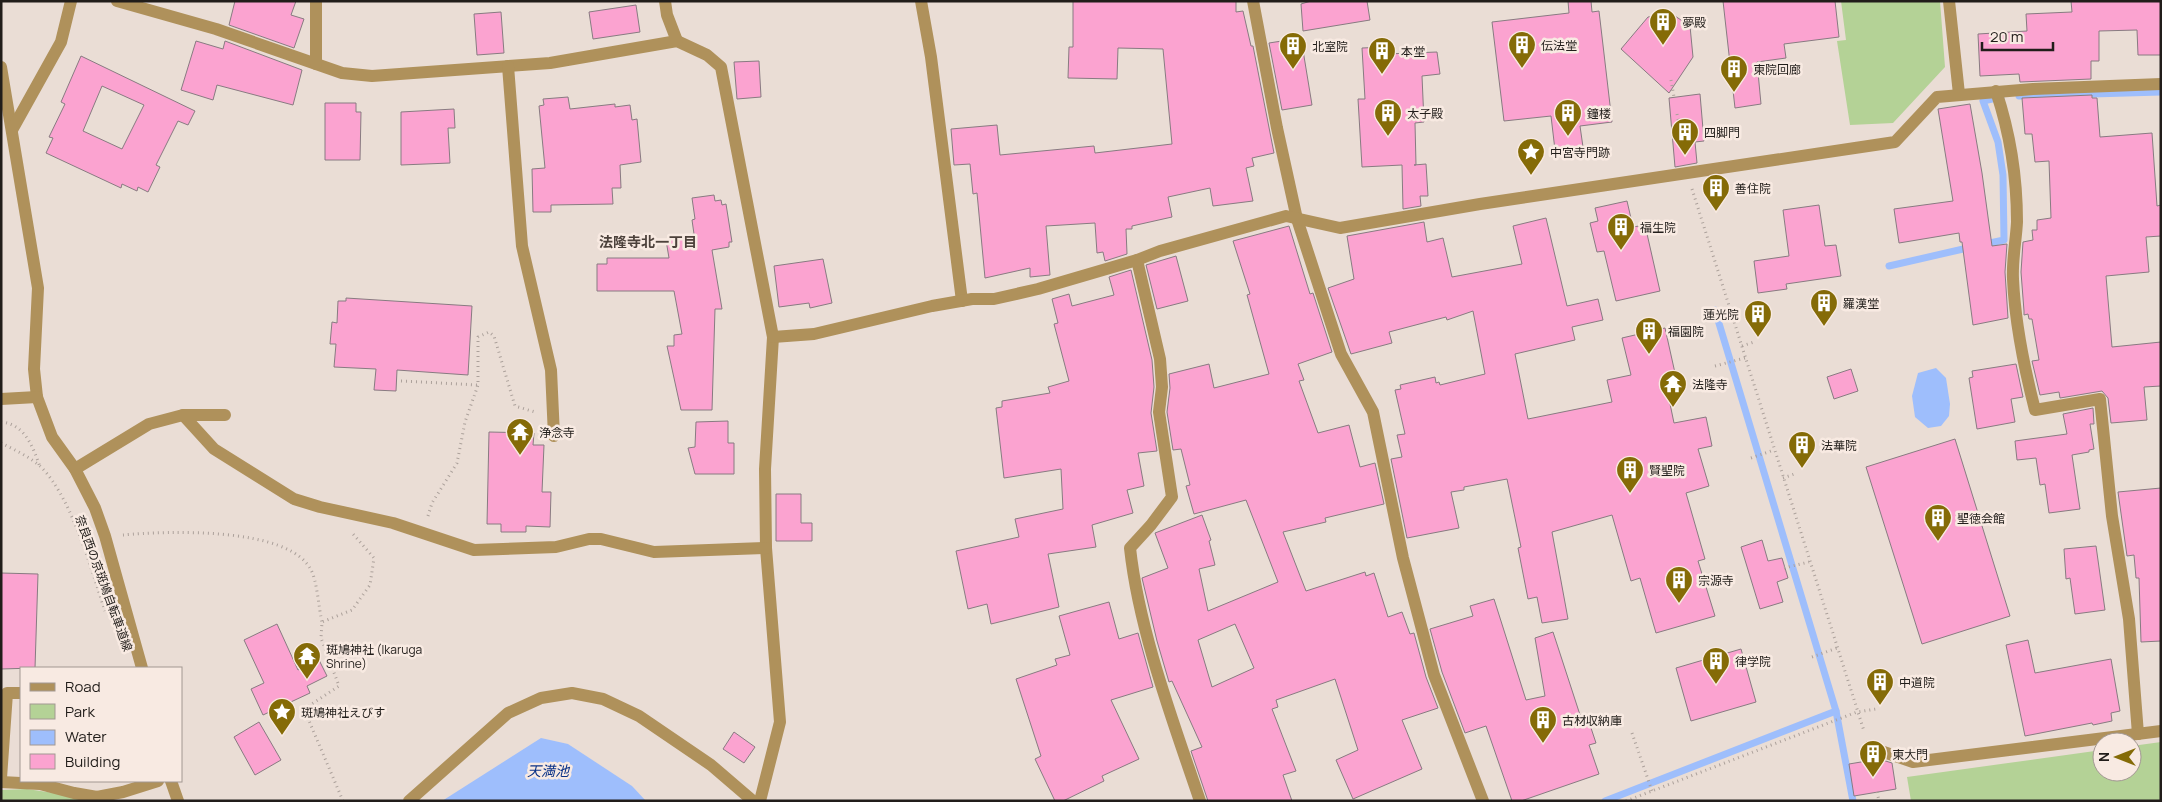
<svg xmlns="http://www.w3.org/2000/svg" width="2162" height="802" viewBox="0 0 2162 802" font-family="Manrope,'Noto Sans JP',sans-serif">
<rect width="100%" height="100%" fill="#eaddd5"/>
<g fill="#b4d296">
<polygon points="1841,1 1940,1 1945,67 1893,123 1850,125 1837,41 1846,40"/>
<polygon points="2161,742 2161,801 1911,801 1907,777 2102,750 2102,772 2132,772 2132,746"/>
<polygon points="27,789 108,801 1,801 1,790"/>
</g>
<g fill="#9ebefc">
<polygon points="1936,368 1946,378 1950,404 1949,416 1941,426 1928,428 1915,417 1912,396 1918,373"/>
<polygon points="541,738 568,744 632,786 646,801 442,801"/>
</g>
<g fill="none" stroke-linecap="round" stroke-linejoin="round">
<g stroke="#9ebefc" stroke-width="7">
<polyline points="2019,96 2161,92"/>
<polyline points="1985,244 2004,240 2003,175 1998,142 1983,101 2001,97"/>
<polyline points="1889,266 1972,247"/>
<polyline points="1836,711 1853,801"/>
<polyline points="1605,801 1836,711 1715,310"/>
</g>
</g>
<g fill="#fba3d0" stroke="#887b81" fill-rule="evenodd">
<polygon points="235,1 296,1 291,15 304,19 294,48 229,25"/>
<polygon points="1073,1 1236,1 1236,12 1243,11 1251,46 1253,46 1274,153 1252,158 1254,166 1246,168 1253,201 1213,206 1210,188 1168,197 1172,217 1132,226 1132,229 1126,229 1127,254 1105,261 1103,252 1097,253 1095,223 1046,226 1050,275 1030,277 1030,268 985,278 977,193 973,194 970,164 954,165 951,129 997,125 1000,155 1094,146 1095,153 1172,144 1163,49 1118,48 1117,79 1068,78 1069,47 1073,47"/>
<polygon points="1311,1 1367,1 1370,20 1303,31 1301,4"/>
<polygon points="1568,1 1591,1 1592,12 1599,11 1612,122 1580,126 1583,147 1555,150 1551,116 1504,121 1492,22 1569,13"/>
<polygon points="1723,1 1835,1 1839,37 1784,44 1786,58 1757,62 1761,104 1735,108"/>
<polygon points="2071,1 2161,1 2161,55 2138,55 2137,30 2099,31 2099,61 2091,61 2091,79 2020,82 2019,74 1980,76 1978,34 2027,31 2026,14 2072,12"/>
<polygon points="636,5 640,32 593,39 589,12"/>
<polygon points="501,12 504,53 477,55 474,14"/>
<polygon points="1672,14 1690,26 1693,57 1669,93 1621,49 1648,17"/>
<polygon points="1301,38 1312,105 1282,110 1269,43"/>
<polygon points="196,41 223,49 225,41 302,70 293,105 217,85 213,100 181,90"/>
<polygon points="1386,47 1386,54 1437,52 1440,74 1422,76 1424,122 1415,123 1416,165 1414,165 1426,164 1428,196 1420,196 1421,206 1403,209 1402,165 1362,167 1358,99 1365,99 1362,48"/>
<path d="M81 56 195 111 188 125 178 121 156 165 160 167 148 192 138 187 137 191 122 184 121 188 46 153 53 138 49 137 65 104 61 102ZM102 86 144 105 122 149 83 131Z"/>
<polygon points="759,61 761,97 737,99 734,62"/>
<polygon points="1700,94 1704,141 1695,142 1697,163 1675,167 1669,98"/>
<polygon points="2092,95 2092,98 2097,98 2100,137 2152,133 2157,206 2161,205 2161,236 2146,237 2149,272 2106,276 2112,347 2161,342 2161,386 2144,387 2147,420 2111,423 2108,398 2102,391 2060,398 2059,392 2040,395 2032,361 2039,360 2032,319 2029,319 2028,314 2024,315 2024,311 2021,272 2023,242 2033,240 2032,230 2037,230 2037,220 2051,218 2049,161 2035,162 2032,134 2025,134 2022,98"/>
<polygon points="568,97 570,109 615,104 615,107 630,105 632,120 637,119 641,162 620,165 621,188 612,188 613,204 551,205 551,212 533,212 532,169 545,168 539,106 544,105 543,99"/>
<polygon points="325,103 356,103 356,112 361,112 360,160 325,160"/>
<polygon points="1970,104 1982,173 1992,246 2007,244 2005,272 2008,318 1973,325 1962,242 1960,242 1959,233 1899,243 1894,209 1953,201 1938,109"/>
<polygon points="454,109 455,128 448,128 450,163 401,165 401,112"/>
<polygon points="714,195 715,201 721,200 722,205 726,204 732,242 729,242 729,247 712,250 722,309 715,309 712,410 681,410 667,346 674,346 674,335 682,334 674,291 597,291 597,264 607,264 607,258 669,258 666,240 694,234 692,220 695,219 692,198"/>
<polygon points="1627,201 1633,227 1645,225 1660,291 1616,301 1604,251 1597,252 1590,223 1598,221 1595,208"/>
<polygon points="1819,205 1825,246 1836,245 1841,276 1786,284 1787,289 1758,293 1754,261 1789,256 1783,210"/>
<polygon points="1546,218 1567,306 1598,299 1603,320 1572,327 1575,340 1515,354 1528,419 1612,402 1607,380 1631,375 1622,338 1665,328 1675,373 1664,375 1674,423 1706,417 1712,446 1698,449 1709,486 1686,493 1705,559 1698,561 1715,616 1656,633 1640,578 1631,581 1612,515 1552,532 1568,619 1542,623 1537,597 1528,599 1518,548 1521,547 1507,479 1464,487 1464,490 1451,492 1459,528 1407,538 1391,459 1402,457 1397,435 1405,434 1395,390 1401,389 1400,385 1435,377 1436,383 1439,382 1440,385 1485,374 1473,311 1447,320 1446,317 1389,332 1392,343 1351,354 1328,288 1354,279 1347,236 1424,222 1427,242 1443,238 1452,277 1522,264 1513,226"/>
<path d="M1289 226 1310 294 1313 293 1332 352 1298 364 1304 380 1299 381 1318 433 1349 425 1360 467 1375 463 1384 504 1325 518 1326 522 1283 532 1306 591 1365 572 1366 576 1374 573 1388 617 1402 612 1410 634 1414 633 1426 677 1438 708 1402 720 1422 769 1353 799 1336 760 1358 750 1335 679 1276 700 1278 707 1272 709 1296 771 1283 775 1292 801H1208L1191 751 1202 747 1172 681 1169 682 1157 641 1142 578 1168 568 1155 533 1202 515 1211 540 1209 541 1215 565 1199 569 1208 611 1278 582 1246 500 1194 514 1186 486 1190 485 1181 449 1173 450 1167 412 1170 388 1169 374 1209 364 1214 388 1269 374 1247 295 1250 294 1233 241ZM1235 624 1254 668 1212 687 1198 640Z"/>
<polygon points="1176,256 1188,301 1157,309 1146,265"/>
<polygon points="823,259 832,303 810,308 809,303 779,307 774,266"/>
<polygon points="1131,270 1152,360 1154,387 1151,413 1157,451 1138,453 1144,486 1127,490 1133,513 1092,525 1096,547 1048,554 1059,607 991,624 987,604 968,609 956,551 1019,537 1015,519 1063,509 1061,469 1004,478 996,408 1002,407 1002,401 1050,393 1048,387 1069,381 1054,324 1058,323 1052,299 1069,294 1072,306 1114,295 1109,277"/>
<polygon points="346,298 472,306 468,375 397,370 396,391 374,390 376,369 334,367 336,344 330,344 332,322 337,323 338,301 346,301"/>
<polygon points="2016,364 2023,397 2011,399 2015,422 1977,429 1969,378 1973,377 1972,371"/>
<polygon points="1851,369 1858,391 1834,399 1827,377"/>
<polygon points="2093,408 2094,424 2090,424 2094,449 2089,450 2089,452 2072,455 2080,509 2049,513 2045,484 2040,485 2036,458 2017,460 2015,441 2067,434 2063,414"/>
<polygon points="728,421 728,443 734,443 734,474 695,474 688,448 695,447 696,422"/>
<polygon points="489,432 534,433 533,445 544,445 542,492 551,492 550,527 526,526 526,532 501,532 501,524 487,524"/>
<polygon points="1955,439 2010,616 1922,644 1866,467"/>
<polygon points="2161,488 2161,641 2141,642 2139,578 2136,578 2134,555 2127,556 2118,492"/>
<polygon points="776,494 801,494 801,523 812,523 812,541 776,541"/>
<polygon points="1762,540 1768,561 1782,558 1788,578 1777,582 1783,602 1760,609 1741,547"/>
<polygon points="2096,546 2105,610 2075,614 2070,578 2066,579 2064,549"/>
<polygon points="1,573 38,574 35,668 1,669"/>
<polygon points="1494,599 1526,700 1545,696 1535,638 1553,632 1582,721 1588,719 1596,743 1589,745 1599,774 1521,801 1512,801 1486,726 1465,733 1442,672 1430,629 1473,616 1470,606"/>
<polygon points="1109,602 1119,639 1138,633 1153,687 1111,700 1139,759 1102,776 1104,781 1063,801 1055,801 1035,759 1041,756 1016,679 1057,665 1055,659 1070,655 1059,616"/>
<polygon points="277,624 298,670 319,660 327,676 307,686 310,693 263,715 251,689 264,683 244,640"/>
<polygon points="2028,640 2035,673 2111,659 2120,711 2111,713 2112,721 2093,725 2092,723 2025,736 2006,645"/>
<polygon points="1741,649 1756,702 1691,721 1676,668"/>
<polygon points="259,722 281,760 255,775 234,737"/>
<polygon points="734,732 755,747 744,763 723,749"/>
<polygon points="1879,759 1892,763 1896,789 1854,796 1849,764"/>
</g>
<g fill="none" stroke-linecap="round" stroke-linejoin="round">
<g stroke="#aca19b" stroke-width="3" stroke-dasharray="1 4" stroke-linecap="butt">
<polyline points="1671,80 1674,97"/>
<polyline points="1677,114 1684,148"/>
<polyline points="1692,189 1864,731"/>
<polyline points="1742,346 1754,342"/>
<polyline points="1715,366 1745,358"/>
<polyline points="401,381 478,385 478,337 489,332 494,336 515,406 535,412"/>
<path d="M1 422C25 424 33 447 40 467"/>
<path d="M1 443C15 450 30 457 41 467 72 498 91 569 105 611"/>
<polyline points="1751,458 1774,450"/>
<polyline points="1783,478 1797,473"/>
<polyline points="428,516 432,503 457,463 465,422 478,385"/>
<path d="M123 535C166 531 289 526 311 570 317 580 319 610 322 622"/>
<polyline points="1784,568 1809,562"/>
<polyline points="1812,657 1837,648"/>
<polyline points="1632,733 1652,791"/>
<polyline points="1877,792 1879,801"/>
<polyline points="343,801 304,709 339,686 321,638 322,622 352,610 370,585 374,558 353,534"/>
<polyline points="1626,801 1857,712 1876,709"/>
</g>
<g stroke="#af915b" stroke-width="12">
<polyline points="117,1 216,29 342,73 372,76 550,63 677,41 707,55 721,67 773,337 765,469 766,548 780,722 760,801"/>
<polyline points="316,1 316,64"/>
<polyline points="665,1 667,15 677,41"/>
<polyline points="921,1 931,57 962,301"/>
<polyline points="1253,1 1277,128 1297,219 1341,354 1373,412 1403,558 1434,675 1483,801"/>
<polyline points="1949,1 1959,94"/>
<polyline points="508,66 522,246 551,370 554,436"/>
<polyline points="1,67 38,288 34,369 37,397 52,437 75,469 95,508 105,536 142,668"/>
<path d="M1996 91C2010 133 2017 178 2017 222 2016 241 2012 260 2013 279 2015 324 2024 367 2035 410L2100 399 2112 516 2129 619 2138 734"/>
<polyline points="12,130 61,42 71,1"/>
<path d="M1137 260 1160 359 1162 387 1159 412 1172 497 1151 525 1130 548C1139 631 1173 721 1200 801"/>
<polyline points="773,337 814,334 932,306 972,299 994,299 1038,289 1137,260 1160,251 1286,216 1340,228 1480,204 1895,142 1937,97 2033,89 2161,84"/>
<polyline points="1,399 37,397"/>
<polyline points="183,415 214,449 294,499 320,507 393,523 474,550 556,547 589,539 601,539 654,552 766,548"/>
<polyline points="75,469 149,424 183,415 225,415"/>
<polyline points="1869,747 1913,762 2161,731"/>
<polyline points="1,778 7,693 21,693"/>
<polyline points="171,781 178,801"/>
<polyline points="1,782 40,784 74,793 97,797 123,792 158,781"/>
<polyline points="409,801 508,713 541,698 572,693 603,699 639,716 711,765 753,801"/>
</g>
</g>
<defs>
<symbol id="building-pin" viewBox="-11 -11 22 30"><path d="M0 17L-7.5 6A9.5 9.5 0 1 1 7.5 6Z" fill="#856b07" stroke="#f8eae2"/><path d="M-4-6H4V6H1V3H-1V6H-4ZM-2.5-4.3h1.7v1.8h-1.7ZM.8-4.3h1.7v1.8H.8ZM-2.5-1h1.7V.8h-1.7ZM.8-1h1.7V.8H.8Z" fill="#fff"/></symbol>
<symbol id="sight-pin" viewBox="-11 -11 22 30"><path d="M0 17L-7.5 6A9.5 9.5 0 1 1 7.5 6Z" fill="#856b07" stroke="#f8eae2"/><path d="M0-6L1.8-2.2L6-1.7L2.9 1.2L3.7 5.4L0 3.3L-3.7 5.4L-2.9 1.2L-6-1.7L-1.8-2.2Z" fill="#fff"/></symbol>
<symbol id="temple-pin" viewBox="-11 -11 22 30"><path d="M0 17L-7.5 6A9.5 9.5 0 1 1 7.5 6Z" fill="#856b07" stroke="#f8eae2"/><path d="M0-6L5-2H3V0L6.5 2.5H4V6H1.5V3h-3V6H-4V2.5H-6.5L-3 0V-2H-5Z" fill="#fff"/></symbol>
</defs>
<g fill-rule="evenodd">
<use href="#building-pin" x="1647" y="6" width="32" height="43"/>
<use href="#building-pin" x="1506" y="29" width="32" height="43"/>
<use href="#building-pin" x="1277" y="30" width="32" height="43"/>
<use href="#building-pin" x="1366" y="35" width="32" height="43"/>
<use href="#building-pin" x="1718" y="53" width="32" height="43"/>
<use href="#building-pin" x="1372" y="97" width="32" height="43"/>
<use href="#building-pin" x="1552" y="97" width="32" height="43"/>
<use href="#building-pin" x="1669" y="116" width="32" height="43"/>
<use href="#sight-pin" x="1515" y="136" width="32" height="43"/>
<use href="#building-pin" x="1700" y="172" width="32" height="43"/>
<use href="#building-pin" x="1605" y="211" width="32" height="43"/>
<use href="#building-pin" x="1808" y="287" width="32" height="43"/>
<use href="#building-pin" x="1742" y="298" width="32" height="43"/>
<use href="#building-pin" x="1633" y="315" width="32" height="43"/>
<use href="#temple-pin" x="1657" y="368" width="32" height="43"/>
<use href="#temple-pin" x="504" y="416" width="32" height="43"/>
<use href="#building-pin" x="1786" y="429" width="32" height="43"/>
<use href="#building-pin" x="1614" y="454" width="32" height="43"/>
<use href="#building-pin" x="1922" y="502" width="32" height="43"/>
<use href="#building-pin" x="1663" y="564" width="32" height="43"/>
<use href="#temple-pin" x="291" y="640" width="32" height="43"/>
<use href="#building-pin" x="1700" y="645" width="32" height="43"/>
<use href="#building-pin" x="1864" y="666" width="32" height="43"/>
<use href="#sight-pin" x="266" y="696" width="32" height="43"/>
<use href="#building-pin" x="1527" y="704" width="32" height="43"/>
<use href="#building-pin" x="1857" y="738" width="32" height="43"/>
</g>
<g text-anchor="middle" dominant-baseline="central" stroke-width="5" stroke-linejoin="round" paint-order="stroke">
<g font-size="12" fill="#211d1a" stroke="#f8eae2" text-anchor="start">
<text x="1682" y="22">夢殿</text>
<text x="1541" y="45">伝法堂</text>
<text x="1312" y="46">北室院</text>
<text x="1401" y="51">本堂</text>
<text x="1753" y="69">東院回廊</text>
<text x="1407" y="113">太子殿</text>
<text x="1587" y="113">鐘楼</text>
<text x="1704" y="132">四脚門</text>
<text x="1550" y="152">中宮寺門跡</text>
<text x="1735" y="188">善住院</text>
<text x="1640" y="227">福生院</text>
<text x="1843" y="303">羅漢堂</text>
<text x="1739" y="314" text-anchor="end">蓮光院</text>
<text x="1668" y="331">福園院</text>
<text x="1692" y="384">法隆寺</text>
<text x="539" y="432">浄念寺</text>
<text x="1821" y="445">法華院</text>
<text x="1649" y="470">賢聖院</text>
<text x="1957" y="518">聖徳会館</text>
<text x="1698" y="580">宗源寺</text>
<text x="326" y="649">斑鳩神社 (Ikaruga<tspan x="326" dy="14">Shrine)</tspan></text>
<text x="1735" y="661">律学院</text>
<text x="1899" y="682">中道院</text>
<text x="301" y="712">斑鳩神社えびす</text>
<text x="1562" y="720">古材収納庫</text>
<text x="1892" y="754">東大門</text>
</g>
<g font-size="12" fill="#211d1a" stroke="#f8eae2">
<text transform="translate(104 583) rotate(70)">奈良西の京斑鳩自転車道線</text>
</g>
<g font-size="14" font-weight="bold" fill="#4c413b" stroke="#f8eae2">
<text x="648" y="241">法隆寺北一丁目</text>
</g>
<g font-size="14" font-style="italic" fill="#093186" stroke="#f8eae2">
<text x="548" y="770">天満池</text>
</g>
</g>
<rect width="2162" height="802" fill="none" stroke="#211d1a" stroke-width="5"/>
<rect x="20" y="667" width="162" height="115" fill="#f8eae2" stroke="#a29892"/>
<rect x="30" y="683" width="25" height="8" fill="#af915b" stroke="#a29892"/>
<text x="65" y="692" font-size="15" fill="#211d1a">Road</text>
<rect x="30" y="704" width="25" height="15" fill="#b4d296" stroke="#a29892"/>
<text x="65" y="717" font-size="15" fill="#211d1a">Park</text>
<rect x="30" y="730" width="25" height="15" fill="#9ebefc" stroke="#a29892"/>
<text x="65" y="742" font-size="15" fill="#211d1a">Water</text>
<rect x="30" y="754" width="25" height="15" fill="#fba3d0" stroke="#a29892"/>
<text x="65" y="767" font-size="15" fill="#211d1a">Building</text>
<g transform="translate(2117 757) rotate(270)"><circle r="24" fill="#f8eae2" stroke="#a29892"/>
<path d="M0-4L9 19L0 12L-9 19Z" fill="#856b07"/>
<text y="-8" font-size="14" font-weight="bold" text-anchor="middle" fill="#211d1a">N</text>
</g>
<path d="M1982 42v8h71v-8" fill="none" stroke="#211d1a" stroke-width="2.5"/>
<text x="1990" y="42" font-size="15" fill="#211d1a" stroke="#f8eae2" stroke-width="4" paint-order="stroke">20 m</text>
</svg>
